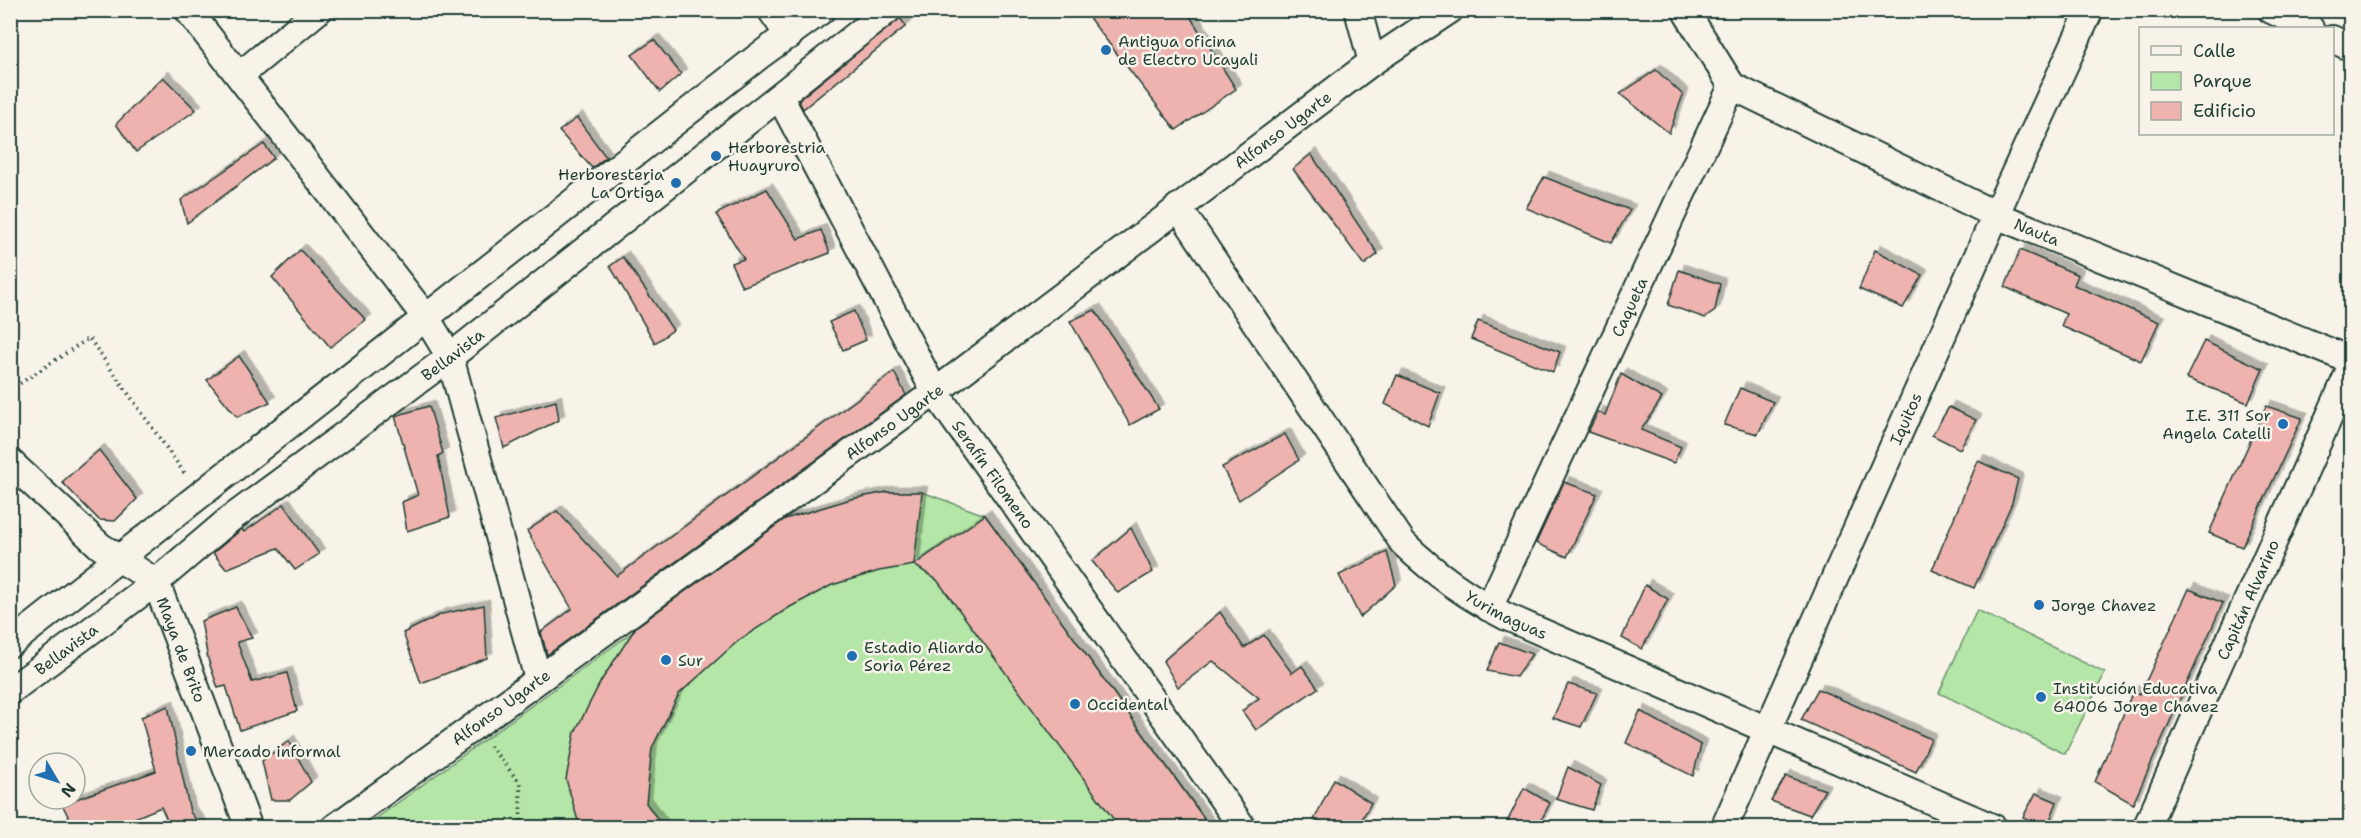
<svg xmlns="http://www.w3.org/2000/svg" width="2361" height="838" viewBox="0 0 2361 838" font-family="'Shantell Sans',sans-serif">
<defs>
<filter id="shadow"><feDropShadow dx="5.5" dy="-5.5" stdDeviation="0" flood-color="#0004"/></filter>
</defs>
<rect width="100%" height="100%" fill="#f7f3e8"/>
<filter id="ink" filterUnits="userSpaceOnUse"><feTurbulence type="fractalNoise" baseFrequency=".0167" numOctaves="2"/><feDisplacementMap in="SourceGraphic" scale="12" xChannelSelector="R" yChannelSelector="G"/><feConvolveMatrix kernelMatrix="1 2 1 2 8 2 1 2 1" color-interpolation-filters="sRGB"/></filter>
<g filter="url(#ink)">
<g fill="#b4e6a7" stroke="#6a926e" stroke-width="1.5">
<polygon points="887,492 922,492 985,515 1211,827 363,828 634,631 718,566 795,516 851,499"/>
<polygon points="1977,610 2105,673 2065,754 1939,693"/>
</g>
<g fill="#eeb3ae" stroke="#1f3d34" stroke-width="1.5" filter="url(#shadow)">
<polygon points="1083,10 1186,10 1236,89 1176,130"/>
<polygon points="900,18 906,26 803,109 799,101 801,98"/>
<polygon points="654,40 681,74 660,92 632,55"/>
<polygon points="1656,70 1683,95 1669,133 1620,94"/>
<polygon points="163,77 196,110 136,152 116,124"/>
<polygon points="577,118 606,157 592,168 559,131"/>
<polygon points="264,144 274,158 187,223 181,200"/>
<polygon points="1311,154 1378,254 1364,265 1293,169"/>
<polygon points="1544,177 1630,210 1611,243 1526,208"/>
<polygon points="767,189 798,239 821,230 830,253 742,287 731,263 744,259 716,214"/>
<polygon points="300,250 366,320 330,347 272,277"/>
<polygon points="1875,250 1922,275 1903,308 1859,289"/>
<polygon points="2020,250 2078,275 2074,285 2159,322 2141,361 2061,326 2066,314 2005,287"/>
<polygon points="623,257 673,330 655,343 610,266"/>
<polygon points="1679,270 1720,284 1715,311 1705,318 1668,305"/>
<polygon points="1095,310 1159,409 1130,425 1070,321"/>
<polygon points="854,311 866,340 843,350 829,322"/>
<polygon points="1478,321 1560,352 1553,372 1471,339"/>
<polygon points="2204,341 2263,369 2248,403 2186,378"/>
<polygon points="239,356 270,402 237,417 207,380"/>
<polygon points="894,372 906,395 547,655 541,632 572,609 527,531 557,511 617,576"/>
<polygon points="1621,374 1662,398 1641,430 1681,447 1674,463 1588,432 1598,412 1605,415"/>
<polygon points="1397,375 1440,393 1428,426 1385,404"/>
<polygon points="1740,388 1773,402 1758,434 1724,425"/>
<polygon points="556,401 559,420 504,448 496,418"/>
<polygon points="429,406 443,453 438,456 450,517 407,531 402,502 418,495 395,416"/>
<polygon points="2266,406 2302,418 2242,547 2209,533"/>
<polygon points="1949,407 1976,420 1960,449 1932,435"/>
<polygon points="1285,434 1299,460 1239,500 1222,467"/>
<polygon points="99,450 137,499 115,521 99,520 62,482"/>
<polygon points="1978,461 2018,479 2012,503 1974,588 1932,570"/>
<polygon points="1564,482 1597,494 1567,557 1536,543"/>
<polygon points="887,492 922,492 914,565 879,571 832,585 790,607 739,640 679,694 652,748 646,803 664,828 580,828 566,779 575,732 601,681 636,627 785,519 851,499"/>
<polygon points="284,504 319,554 295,570 278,548 226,569 213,553 242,529 244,532"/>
<polygon points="985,515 1211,828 1120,828 937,580 914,565"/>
<polygon points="1131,528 1153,572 1118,593 1092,561"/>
<polygon points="1387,552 1396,585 1360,617 1339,575"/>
<polygon points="1645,585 1668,599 1642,649 1622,638"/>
<polygon points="2189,589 2223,603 2133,804 2095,782 2133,691 2140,694"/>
<polygon points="484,605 487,658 421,683 403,633 442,614"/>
<polygon points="236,607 252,638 237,642 252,682 287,673 297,711 240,730 226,686 218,688 208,659 201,621"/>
<polygon points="1220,612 1244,648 1264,635 1292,673 1302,666 1318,688 1256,730 1242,711 1259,698 1213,661 1178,687 1163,661"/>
<polygon points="1499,642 1532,654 1516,677 1487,671"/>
<polygon points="1568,684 1597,693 1581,727 1553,718"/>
<polygon points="1818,689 1931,739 1916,772 1801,720"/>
<polygon points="168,706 190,812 203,828 171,828 161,807 111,828 74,828 62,804 156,771 141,717"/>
<polygon points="1640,711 1701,745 1693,776 1626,743"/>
<polygon points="289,741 311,782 290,800 271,800 262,761"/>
<polygon points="1568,767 1601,785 1592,810 1556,799"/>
<polygon points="1786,776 1825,790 1810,815 1771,801"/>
<polygon points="1334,779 1371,803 1357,828 1329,828 1314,820"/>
<polygon points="1524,788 1550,803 1537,828 1504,828"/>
<polygon points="2036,793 2057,802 2047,828 2023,817"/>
</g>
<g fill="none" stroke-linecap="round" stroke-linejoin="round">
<defs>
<g id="minor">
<polyline points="188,10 427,319 450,357 538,679"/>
<polyline points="771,10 789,36"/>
<polyline points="1358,10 1372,62"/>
<polyline points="2271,10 2310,28"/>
<polyline points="2332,39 2350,47"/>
<polyline points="240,75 319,10"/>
<path id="s1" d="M1732 86 1996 215 2350 360"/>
<path id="s2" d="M780 97 935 392 1243 828"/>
<path id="s3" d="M1178 207 1403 543C1434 573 1469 598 1507 617L1994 828"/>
<path id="s4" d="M10 462 100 546 156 582 249 828"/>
<path id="s5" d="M1489 608 1732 86 1685 10"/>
<polyline points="10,644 759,56 822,10"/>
<path id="s6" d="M10 691 156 582 229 520 450 357 888 10"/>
<path id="s7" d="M334 828 935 392 1372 62 1450 10"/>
<path id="s8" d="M1724 828 2005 194 2090 10"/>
<path id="s9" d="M2146 828 2350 370"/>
</g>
</defs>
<use href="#minor" stroke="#1f3d34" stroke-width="30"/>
<g stroke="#1f3d34" stroke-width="4" stroke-dasharray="1.5 4.5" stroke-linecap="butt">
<polyline points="10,390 89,338 185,474"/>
<polyline points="490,746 520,783 521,828"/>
</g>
<use href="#minor" stroke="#f7f3e8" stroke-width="26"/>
</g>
</g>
<g fill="#1f6fb2" stroke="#f7f3e8" stroke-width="2">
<circle cx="1106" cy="50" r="6"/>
<circle cx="716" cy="156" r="6"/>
<circle cx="676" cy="183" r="6"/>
<circle cx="2283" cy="424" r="6"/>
<circle cx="2039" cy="605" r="6"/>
<circle cx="852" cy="656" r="6"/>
<circle cx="666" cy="660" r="6"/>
<circle cx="2041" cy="697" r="6"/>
<circle cx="1075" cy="704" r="6"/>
<circle cx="191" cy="751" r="6"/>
</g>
<g text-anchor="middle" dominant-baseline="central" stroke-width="5" stroke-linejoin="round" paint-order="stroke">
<g font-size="16" fill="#1f3d34" stroke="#f7f3e8" text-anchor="start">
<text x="1118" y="41">Antigua oficina<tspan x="1118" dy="18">de Electro Ucayali</tspan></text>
<text x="728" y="147">Herborestria<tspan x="728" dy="18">Huayruro</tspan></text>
<text x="664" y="174" text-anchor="end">Herboresteria<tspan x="664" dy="18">La Ortiga</tspan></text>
<text x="2271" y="415" text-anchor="end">I.E. 311 Sor<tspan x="2271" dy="18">Angela Catelli</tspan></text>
<text x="2051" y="605">Jorge Chavez</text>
<text x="864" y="647">Estadio Aliardo<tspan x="864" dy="18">Soria Pérez</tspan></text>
<text x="678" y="660">Sur</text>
<text x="2053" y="688">Institución Educativa<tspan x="2053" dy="18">64006 Jorge Chavez</tspan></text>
<text x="1087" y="704">Occidental</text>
<text x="203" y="751">Mercado informal</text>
</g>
<g font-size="16" fill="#1f3d34" stroke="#f7f3e8">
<text stroke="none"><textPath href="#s7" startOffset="1178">Alfonso Ugarte</textPath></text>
<text stroke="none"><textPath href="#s1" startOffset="338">Nauta</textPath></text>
<text stroke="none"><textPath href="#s5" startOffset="332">Caqueta</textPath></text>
<text stroke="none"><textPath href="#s6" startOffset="556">Bellavista</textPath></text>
<text stroke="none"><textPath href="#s8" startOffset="448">Iquitos</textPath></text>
<text stroke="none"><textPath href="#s7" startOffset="692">Alfonso Ugarte</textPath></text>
<text stroke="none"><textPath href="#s2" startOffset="434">Serafín Filomeno</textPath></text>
<text stroke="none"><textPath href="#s9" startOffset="250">Capitán Alvarino</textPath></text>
<text stroke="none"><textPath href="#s3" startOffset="531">Yurimaguas</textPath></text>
<text stroke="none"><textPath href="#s6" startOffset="70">Bellavista</textPath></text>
<text stroke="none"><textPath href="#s4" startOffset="262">Maya de Brito</textPath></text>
<text stroke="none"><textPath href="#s7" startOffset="206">Alfonso Ugarte</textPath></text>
</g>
</g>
<rect width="2361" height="838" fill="none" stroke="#f7f3e8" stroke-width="36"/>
<rect x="18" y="18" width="2325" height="802" fill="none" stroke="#1f3d34" stroke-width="2" filter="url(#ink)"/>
<rect x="2139" y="27" width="195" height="108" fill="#f7f3e8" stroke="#a1aaa0" stroke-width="1.5"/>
<rect x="2151" y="46" width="30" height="9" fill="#f7f3e8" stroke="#a1aaa0" stroke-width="1.5"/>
<text x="2193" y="57" font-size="18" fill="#1f3d34">Calle</text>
<rect x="2151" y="72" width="30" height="18" fill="#b4e6a7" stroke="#a1aaa0" stroke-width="1.5"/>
<text x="2193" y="87" font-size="18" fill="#1f3d34">Parque</text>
<rect x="2151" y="102" width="30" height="18" fill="#eeb3ae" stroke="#a1aaa0" stroke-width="1.5"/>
<text x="2193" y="117" font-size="18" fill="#1f3d34">Edificio</text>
<g transform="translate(57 781) rotate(129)"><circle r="28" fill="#f7f3e8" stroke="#a1aaa0" stroke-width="1.5"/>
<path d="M0-4.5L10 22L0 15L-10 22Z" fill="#1f6fb2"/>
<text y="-9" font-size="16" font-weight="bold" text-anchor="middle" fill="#1f3d34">N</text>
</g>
</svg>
